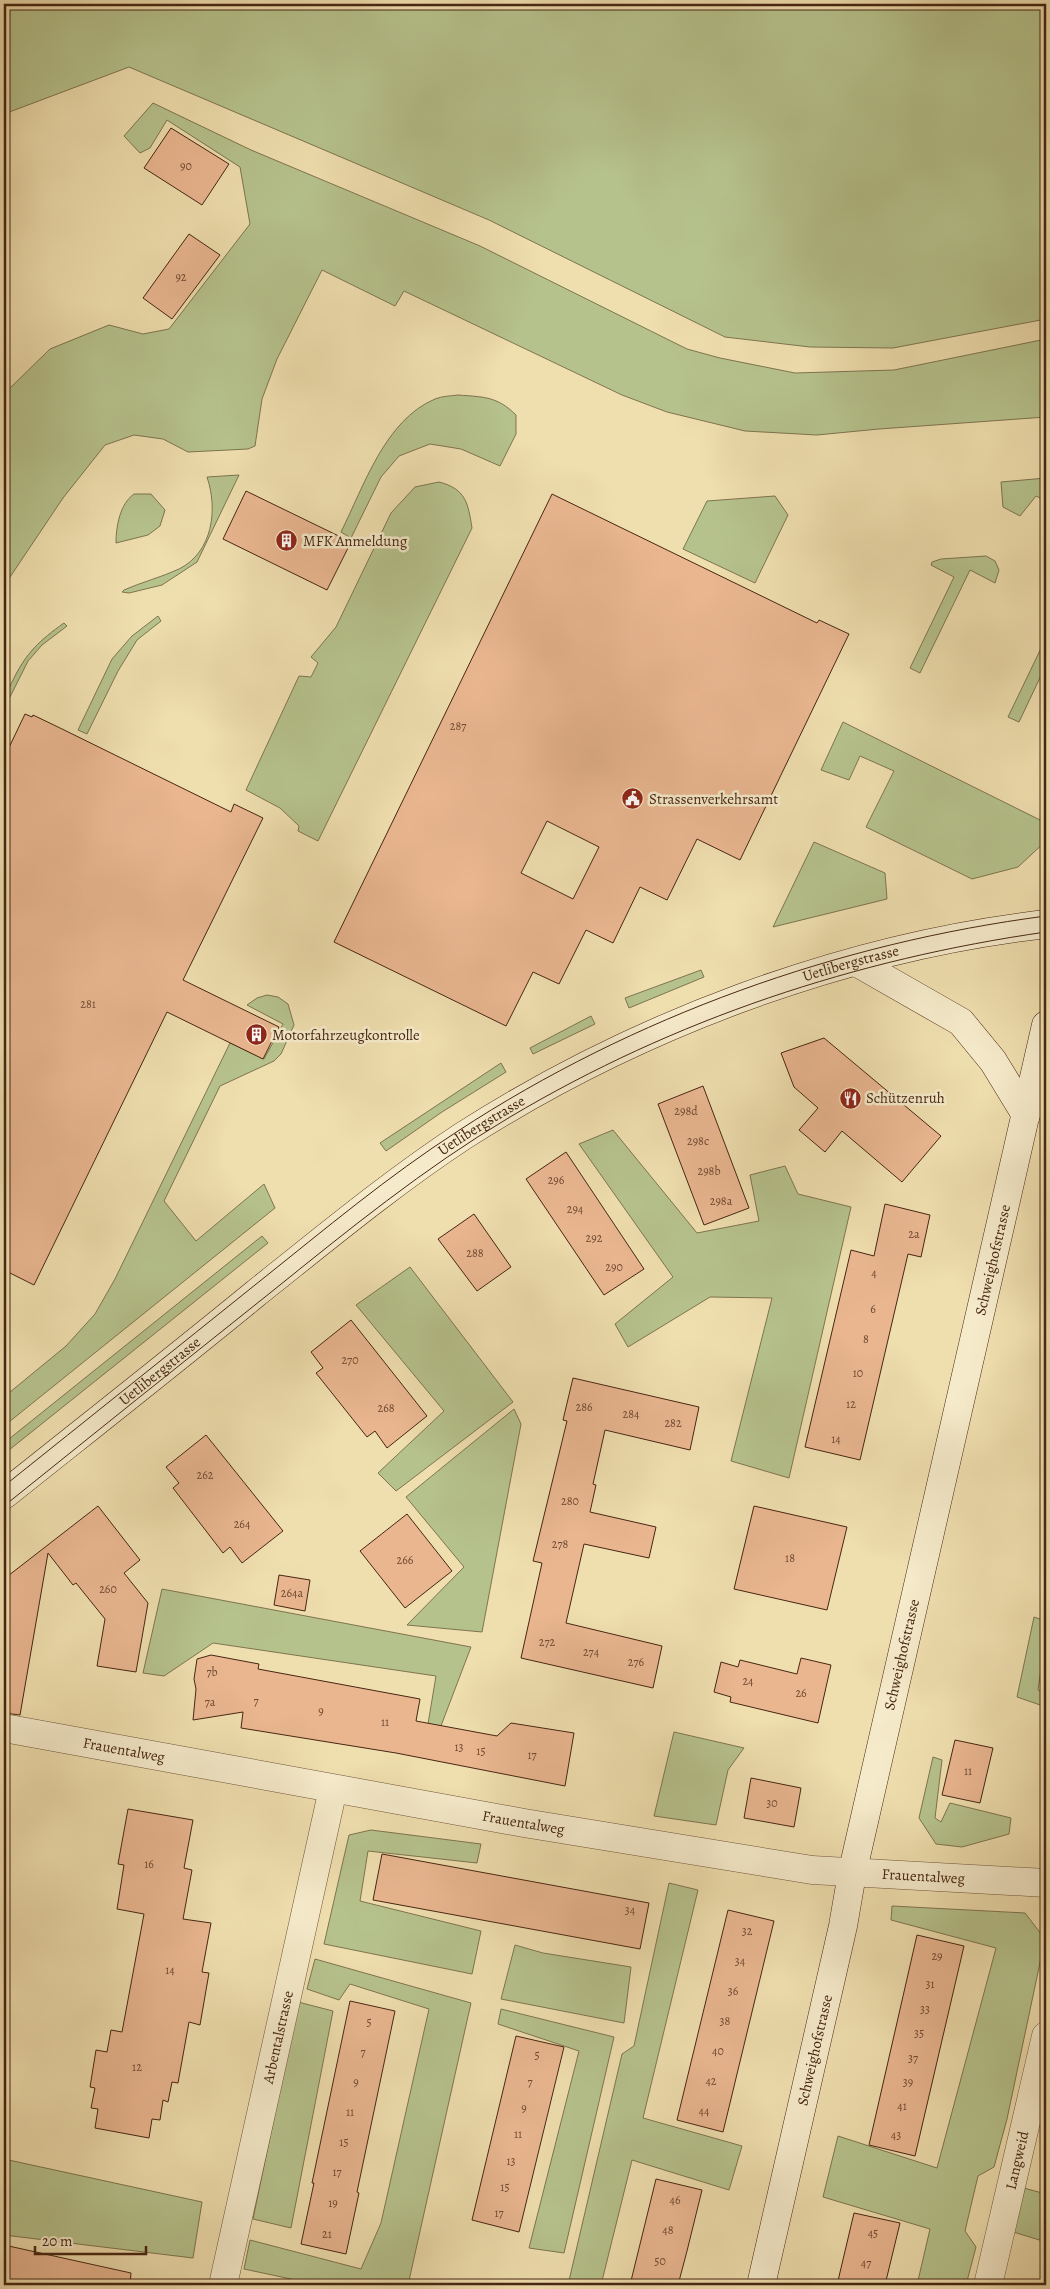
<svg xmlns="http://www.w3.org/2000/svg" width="1050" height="2289" viewBox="0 0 1050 2289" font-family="Alegreya,serif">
<rect width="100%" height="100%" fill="#efdeae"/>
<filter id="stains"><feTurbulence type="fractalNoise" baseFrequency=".004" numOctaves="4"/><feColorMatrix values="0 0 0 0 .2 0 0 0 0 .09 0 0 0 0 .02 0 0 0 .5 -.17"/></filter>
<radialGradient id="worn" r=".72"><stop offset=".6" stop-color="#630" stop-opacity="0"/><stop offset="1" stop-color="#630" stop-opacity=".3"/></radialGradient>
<g fill="#b6c28c" stroke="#7e744f">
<polygon points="4,4 1046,4 1046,319 893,348 810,347 725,337 489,220 129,67 4,114"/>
<polygon points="153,103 251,150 480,246 687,349 720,358 795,373 894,370 1046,339 1046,417 879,429 817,435 745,431 667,412 622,395 404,291 395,306 322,270 277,359 262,399 255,446 248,449 188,452 163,439 134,435 105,445 63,498 4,586 4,390 9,389 50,349 109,325 143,334 169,329 250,224 240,167 167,120 150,148 140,153 124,136"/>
<path d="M458 395C483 397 497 396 516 415V434L500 466 461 449 430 444 399 456 381 477 351 538 341 532C364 486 385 420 435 399 442 396 451 396 458 395Z"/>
<path d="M239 475 197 562 162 585 129 593 122 592 124 590C142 582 162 577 179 569 213 552 218 509 207 477Z"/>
<polygon points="1046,478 1046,501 1036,496 1020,516 1003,507 1001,482"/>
<path d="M439 482C466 489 468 503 472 528L318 841 298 831 299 826 280 808 246 790 299 676 311 677 318 663 311 657 336 627 391 513 415 487Z"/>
<path d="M134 494H151L165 510 160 526 148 535 116 543C116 526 120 504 134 494Z"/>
<polygon points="775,496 788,515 755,583 683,549 707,501"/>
<polygon points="986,556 995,561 999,570 995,583 970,570 920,673 910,668 954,577 931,565 932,562 941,559"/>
<polygon points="158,616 161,621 137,640 118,671 87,734 78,730 112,659 132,636"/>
<path d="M64 623 67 626 42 645 28 661 4 709C4 698 8 690 13 680 26 653 40 640 64 623Z"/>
<polygon points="1046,638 1046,665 1019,722 1008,717"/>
<polygon points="843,722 1046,823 1046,841 1018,867 972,879 866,827 894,771 860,756 849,780 821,770"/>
<polygon points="814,842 885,873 887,899 773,927"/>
<polygon points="701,970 704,977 629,1008 625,998"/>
<polygon points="267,995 278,997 288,1004 294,1025 281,1054 274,1061 220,1086 164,1201 196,1241 264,1184 275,1208 4,1426 4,1397 66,1346 95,1314 115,1279 230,1043 264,1059 283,1024 247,1005 257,998"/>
<polygon points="591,1016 595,1024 533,1054 530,1048"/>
<polygon points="501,1063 506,1072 442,1112 386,1151 380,1143"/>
<polygon points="613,1130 697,1233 759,1221 750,1175 785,1166 798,1194 851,1207 789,1478 731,1461 772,1298 710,1297 628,1347 615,1324 673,1277 579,1144"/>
<polygon points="262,1236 268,1243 4,1454 4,1443"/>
<polygon points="410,1267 513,1402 396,1491 378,1473 444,1411 356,1305"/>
<polygon points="514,1409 521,1424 482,1632 407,1625 464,1567 406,1497"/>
<polygon points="162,1589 471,1647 436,1739 426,1736 436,1676 213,1643 164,1676 143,1673"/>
<polygon points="1034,1617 1046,1621 1046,1635 1038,1690 1046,1693 1046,1707 1017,1697"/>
<polygon points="674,1732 744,1748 728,1770 716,1825 654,1816"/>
<polygon points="933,1757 942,1760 935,1818 941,1822 950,1803 1011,1818 1009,1834 962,1847 936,1844 919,1818"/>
<polygon points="371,1830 481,1844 477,1863 368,1851 360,1901 481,1931 472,1974 324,1944 349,1835"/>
<polygon points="669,1883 698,1890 643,2118 742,2146 729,2190 632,2160 601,2285 568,2285 622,2054 634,2046"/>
<polygon points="892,1906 1025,1913 1045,1939 1007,2119 994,2167 978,2176 965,2231 976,2247 966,2285 917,2285 930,2229 823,2197 838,2136 937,2168 996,1948 891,1920"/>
<polygon points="515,1945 543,1953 631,1967 624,2023 501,1999"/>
<polygon points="315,1959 471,2003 408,2285 319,2285 244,2269 250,2240 361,2269 381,2223 429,2009 350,1984 339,2000 307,1989"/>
<polygon points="298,2002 333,2011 291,2228 253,2219"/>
<polygon points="501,2009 614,2037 564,2253 529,2248 579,2051 498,2024"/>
<polygon points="4,2159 202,2202 193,2258 4,2235"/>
<polygon points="1020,2187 1046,2194 1046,2242 1010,2231"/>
</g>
<g fill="#e9b690" stroke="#472612" fill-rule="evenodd">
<polygon points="171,128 229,164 202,205 144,168"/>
<polygon points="189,234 220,255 172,319 143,298"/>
<polygon points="246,491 351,542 327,590 223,539"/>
<path d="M552 494 817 623 819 620 849 634 740 860 697 839 667 900 640 887 613 943 586 930 559 984 533 972 506 1026 334 942ZM547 821 599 847 573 899 521 873Z"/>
<polygon points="25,714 32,717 33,715 58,727 231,812 234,804 263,818 183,980 279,1027 263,1059 167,1012 34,1285 4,1270 4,758"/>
<polygon points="824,1038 941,1136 902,1182 842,1131 825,1152 799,1130 818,1108 794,1087 781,1053"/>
<polygon points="703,1086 749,1208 704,1225 658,1104"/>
<polygon points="566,1152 644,1269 604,1295 526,1179"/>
<polygon points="885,1204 930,1215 921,1257 908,1254 860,1460 805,1447 851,1250 874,1256"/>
<polygon points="474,1214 511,1267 477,1291 438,1239"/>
<polygon points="351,1320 427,1416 387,1448 375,1431 367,1437 316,1373 323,1368 311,1352"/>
<polygon points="573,1378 699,1407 690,1450 605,1430 593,1484 596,1485 590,1512 656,1527 649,1558 584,1544 566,1623 662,1646 653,1688 521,1658 542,1563 533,1561 567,1421 563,1420"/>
<polygon points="206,1435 283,1531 242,1563 230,1547 223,1553 173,1488 179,1483 166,1467"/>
<polygon points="98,1506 140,1560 124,1573 148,1603 136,1672 97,1666 105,1619 76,1583 73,1585 48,1553 20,1715 4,1713 4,1579"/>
<polygon points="754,1506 847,1527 827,1610 734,1589"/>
<polygon points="407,1514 452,1571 405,1608 360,1551"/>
<polygon points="279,1575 310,1580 305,1611 274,1605"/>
<polygon points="211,1655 259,1664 258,1669 420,1699 416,1721 497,1736 511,1723 574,1733 565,1786 396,1753 241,1728 243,1712 193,1720 196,1689 194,1679 197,1659"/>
<polygon points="801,1658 831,1665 818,1723 730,1702 731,1697 714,1692 721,1662 738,1667 740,1660 797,1674"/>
<polygon points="955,1740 993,1748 980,1803 942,1795"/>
<polygon points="751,1778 801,1788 794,1827 744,1818"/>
<polygon points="128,1809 193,1820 184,1868 192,1870 183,1919 211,1923 202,1972 209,1973 200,2025 189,2022 178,2083 172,2082 168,2102 163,2100 160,2120 152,2119 149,2138 95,2128 98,2109 91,2108 95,2088 90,2087 96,2050 107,2052 111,2030 122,2032 144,1914 117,1909 124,1865 118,1864"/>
<polygon points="382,1854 649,1903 640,1949 373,1900"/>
<polygon points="728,1910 774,1921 723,2132 677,2120"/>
<polygon points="917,1935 964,1946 915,2156 869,2145"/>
<polygon points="350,2001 395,2011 357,2192 359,2193 346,2254 301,2244 314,2183 312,2183"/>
<polygon points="516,2036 564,2047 519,2232 472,2220"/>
<polygon points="656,2179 702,2190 687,2251 678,2285 630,2285"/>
<polygon points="854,2213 900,2223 885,2285 837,2285"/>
<polygon points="4,2245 131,2273 130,2285 4,2285"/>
</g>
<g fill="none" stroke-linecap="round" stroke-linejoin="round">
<defs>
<g id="minor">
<path id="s1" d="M4 1728 524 1823 812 1870 1046 1883"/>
<path id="s2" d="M223 2285 333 1789"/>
<path id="s3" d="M988 2285 1046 2036"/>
</g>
<g id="secondary">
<polyline points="856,962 961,1022 993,1061 1026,1115"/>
<path id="s4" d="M4 1495C88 1428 172 1362 255 1294 323 1240 390 1184 463 1136 635 1026 843 947 1046 924"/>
<path id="s5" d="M761 2285 843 1926 852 1874C915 1590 983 1308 1046 1025"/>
</g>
</defs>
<use href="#minor" stroke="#715439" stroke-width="29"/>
<use href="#secondary" stroke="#472612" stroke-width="29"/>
<use href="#minor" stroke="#f5eaca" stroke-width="28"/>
<use href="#secondary" stroke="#f5eaca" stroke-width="28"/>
<g stroke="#472612" stroke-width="1">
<path d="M4 1486C89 1418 174 1350 260 1281 324 1230 388 1176 458 1131 634 1016 838 943 1046 916"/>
<path d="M4 1506C92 1435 181 1364 270 1293 347 1231 424 1168 510 1117 675 1019 856 959 1046 932"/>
</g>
</g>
<defs>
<symbol id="building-disc" viewBox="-11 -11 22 22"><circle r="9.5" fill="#8f2418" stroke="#f5eaca"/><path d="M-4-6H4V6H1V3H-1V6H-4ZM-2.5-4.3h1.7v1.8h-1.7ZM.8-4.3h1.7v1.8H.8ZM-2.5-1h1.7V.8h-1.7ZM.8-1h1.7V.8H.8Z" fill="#fff"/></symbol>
<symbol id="civic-disc" viewBox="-11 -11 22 22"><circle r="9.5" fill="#8f2418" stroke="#f5eaca"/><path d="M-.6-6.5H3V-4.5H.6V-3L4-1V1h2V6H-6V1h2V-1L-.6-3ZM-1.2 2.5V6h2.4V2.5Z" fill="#fff"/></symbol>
<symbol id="restaurant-disc" viewBox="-11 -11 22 22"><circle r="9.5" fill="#8f2418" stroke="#f5eaca"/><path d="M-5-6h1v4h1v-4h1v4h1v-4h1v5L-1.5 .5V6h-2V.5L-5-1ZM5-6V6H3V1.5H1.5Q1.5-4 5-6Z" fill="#fff"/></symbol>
</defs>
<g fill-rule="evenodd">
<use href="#building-disc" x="274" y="528" width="25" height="25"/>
<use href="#civic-disc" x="620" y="786" width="25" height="25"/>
<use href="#building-disc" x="244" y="1022" width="25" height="25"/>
<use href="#restaurant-disc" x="838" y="1086" width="25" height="25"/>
</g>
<g text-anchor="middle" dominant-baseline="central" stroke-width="5" stroke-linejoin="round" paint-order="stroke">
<g font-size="12" fill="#704a32">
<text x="186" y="166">90</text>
<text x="181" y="277">92</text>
<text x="458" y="726">287</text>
<text x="88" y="1004">281</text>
<text x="686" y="1111">298d</text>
<text x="698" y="1141">298c</text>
<text x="709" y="1171">298b</text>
<text x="556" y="1180">296</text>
<text x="721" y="1201">298a</text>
<text x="575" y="1209">294</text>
<text x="914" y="1234">2a</text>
<text x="594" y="1238">292</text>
<text x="475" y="1253">288</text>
<text x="614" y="1267">290</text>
<text x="874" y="1273">4</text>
<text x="873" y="1309">6</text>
<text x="866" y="1339">8</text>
<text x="350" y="1360">270</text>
<text x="858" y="1373">10</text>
<text x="851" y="1404">12</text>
<text x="584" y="1407">286</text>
<text x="386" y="1408">268</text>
<text x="631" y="1414">284</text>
<text x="673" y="1423">282</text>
<text x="836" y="1439">14</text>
<text x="205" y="1475">262</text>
<text x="570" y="1501">280</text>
<text x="242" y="1524">264</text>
<text x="560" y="1544">278</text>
<text x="790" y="1558">18</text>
<text x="405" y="1560">266</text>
<text x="108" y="1589">260</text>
<text x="292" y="1593">264a</text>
<text x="547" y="1642">272</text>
<text x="591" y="1652">274</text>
<text x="636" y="1662">276</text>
<text x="212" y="1672">7b</text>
<text x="748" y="1681">24</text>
<text x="801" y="1693">26</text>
<text x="256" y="1701">7</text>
<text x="210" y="1702">7a</text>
<text x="321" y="1711">9</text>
<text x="385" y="1722">11</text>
<text x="459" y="1747">13</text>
<text x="481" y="1751">15</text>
<text x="532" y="1755">17</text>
<text x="968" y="1771">11</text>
<text x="772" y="1803">30</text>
<text x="149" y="1864">16</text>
<text x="630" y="1910">34</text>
<text x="747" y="1931">32</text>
<text x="937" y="1956">29</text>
<text x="740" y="1961">34</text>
<text x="170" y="1970">14</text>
<text x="930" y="1984">31</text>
<text x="733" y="1991">36</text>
<text x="925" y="2009">33</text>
<text x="725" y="2021">38</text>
<text x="369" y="2022">5</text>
<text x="919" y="2033">35</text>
<text x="718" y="2051">40</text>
<text x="363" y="2052">7</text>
<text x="537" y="2055">5</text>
<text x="913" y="2058">37</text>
<text x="137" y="2067">12</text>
<text x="711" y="2081">42</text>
<text x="356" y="2082">9</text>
<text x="530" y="2082">7</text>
<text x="908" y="2082">39</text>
<text x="902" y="2106">41</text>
<text x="524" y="2108">9</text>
<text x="704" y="2111">44</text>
<text x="350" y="2112">11</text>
<text x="518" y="2134">11</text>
<text x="896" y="2135">43</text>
<text x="344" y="2142">15</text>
<text x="511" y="2161">13</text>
<text x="337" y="2172">17</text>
<text x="505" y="2187">15</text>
<text x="675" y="2200">46</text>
<text x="333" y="2203">19</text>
<text x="499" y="2213">17</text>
<text x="668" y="2230">48</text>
<text x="873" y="2233">45</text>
<text x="327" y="2234">21</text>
<text x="660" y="2261">50</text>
<text x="866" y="2263">47</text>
</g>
<g font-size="15" fill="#472612" stroke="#f5eaca" text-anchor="start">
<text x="303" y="541">MFK Anmeldung</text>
<text x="649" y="799">Strassenverkehrsamt</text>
<text x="272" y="1035">Motorfahrzeugkontrolle</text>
<text x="866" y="1098">Schützenruh</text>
</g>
<g font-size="15" fill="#472612" stroke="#f5eaca">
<text stroke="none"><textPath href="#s4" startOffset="1009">Uetlibergstrasse</textPath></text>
<text stroke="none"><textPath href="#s4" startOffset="604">Uetlibergstrasse</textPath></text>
<text stroke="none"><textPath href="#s5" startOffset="1051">Schweighofstrasse</textPath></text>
<text stroke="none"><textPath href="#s4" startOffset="199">Uetlibergstrasse</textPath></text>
<text stroke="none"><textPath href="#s5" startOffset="646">Schweighofstrasse</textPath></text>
<text stroke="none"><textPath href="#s1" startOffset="122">Frauentalweg</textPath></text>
<text stroke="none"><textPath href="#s1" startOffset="528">Frauentalweg</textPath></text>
<text stroke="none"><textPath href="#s1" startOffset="932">Frauentalweg</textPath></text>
<text stroke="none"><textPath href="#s2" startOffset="254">Arbentalstrasse</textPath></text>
<text stroke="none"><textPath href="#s5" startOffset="241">Schweighofstrasse</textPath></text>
<text stroke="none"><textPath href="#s3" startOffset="128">Langweid</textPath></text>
</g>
</g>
<rect width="1050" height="2289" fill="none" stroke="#efdeae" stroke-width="20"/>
<rect x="5" y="5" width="1040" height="2279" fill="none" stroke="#472612" stroke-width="2.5"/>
<rect x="10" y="10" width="1030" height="2269" fill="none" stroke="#472612"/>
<path d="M35 2246v8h111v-8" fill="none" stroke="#472612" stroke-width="2.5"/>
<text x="42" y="2246" font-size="15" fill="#472612" stroke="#f5eaca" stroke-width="4" paint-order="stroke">20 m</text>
<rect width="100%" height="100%" filter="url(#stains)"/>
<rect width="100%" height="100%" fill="url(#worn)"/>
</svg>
